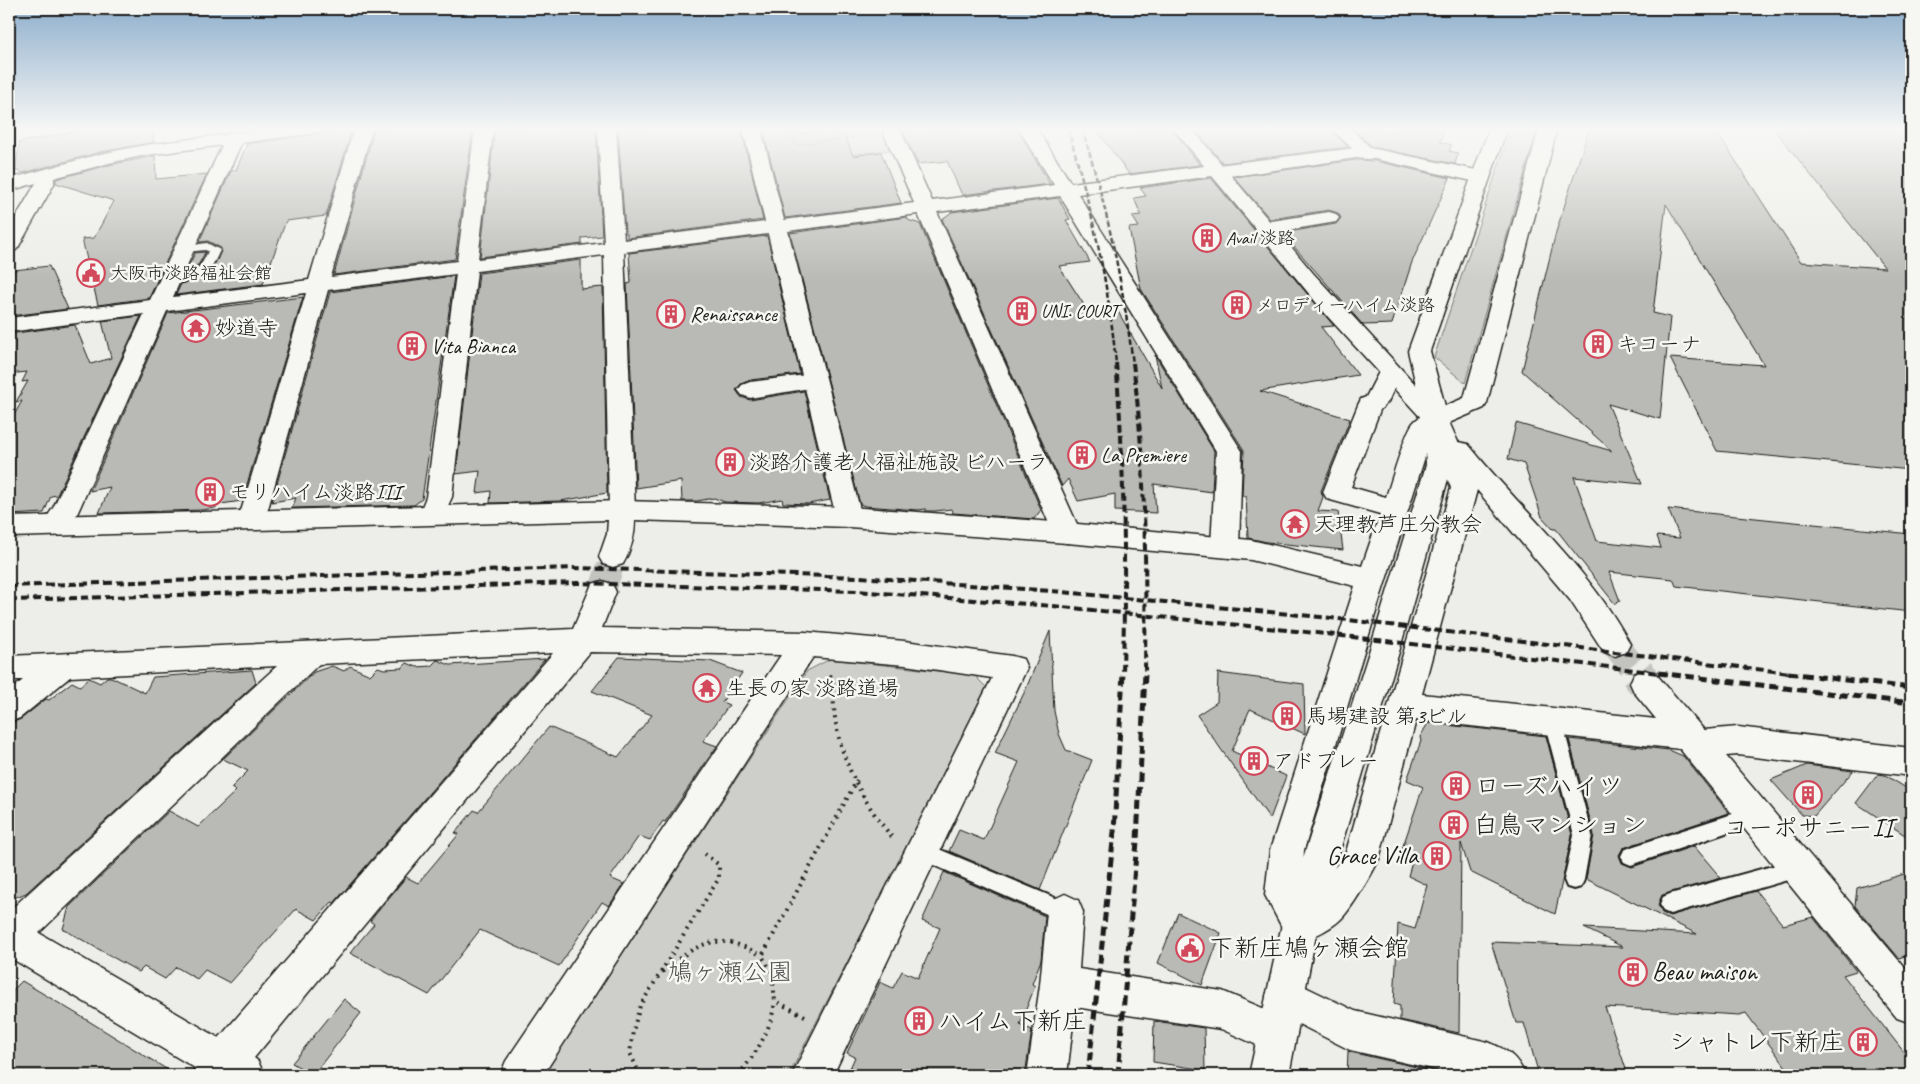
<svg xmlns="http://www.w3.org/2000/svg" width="1920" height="1084" viewBox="0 0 1920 1084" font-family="Caveat,'Klee One',sans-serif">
<rect width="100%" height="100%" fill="#edede9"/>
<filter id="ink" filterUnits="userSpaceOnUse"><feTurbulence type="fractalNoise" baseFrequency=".02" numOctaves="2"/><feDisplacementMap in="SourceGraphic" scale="10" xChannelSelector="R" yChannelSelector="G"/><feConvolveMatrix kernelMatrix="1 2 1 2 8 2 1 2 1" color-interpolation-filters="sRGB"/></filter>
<g filter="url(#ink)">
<g fill="#cececb" stroke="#757574">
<polygon points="762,129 881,129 890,150 771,164"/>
<polygon points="1511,129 1537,129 1465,383 1434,357"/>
<polygon points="830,659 974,675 988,689 789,1075 543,1075 807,671"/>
</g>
<g fill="#b9b9b6" stroke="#1c1c1c">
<polygon points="75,129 153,129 154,142 100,152 23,173 15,170 20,142 74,132"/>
<polygon points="386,129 473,129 455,259 334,275 374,130"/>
<polygon points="495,129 596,129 602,236 582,238 582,244 480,257"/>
<polygon points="618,129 741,129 763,220 627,238 627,233 625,233"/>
<polygon points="763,129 800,129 801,133 842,129 853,156 881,152 901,203 785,218"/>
<polygon points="902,129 1017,129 1050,184 962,195 947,161 918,164"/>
<polygon points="1096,129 1172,129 1200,165 1129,174"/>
<polygon points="1194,129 1330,129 1348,147 1223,163"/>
<polygon points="1354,129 1377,129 1391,132 1392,129 1445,129 1440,142 1452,145 1449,151 1458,153 1455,164 1372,147"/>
<polygon points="1589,129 1715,129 1801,262 1885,268 1774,129 1911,129 1911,470 1717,451 1670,358 1764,365 1666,204 1653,313 1670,317 1660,419 1608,404 1642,484 1574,477 1597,541 1661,548 1657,536 1680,538 1668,509 1911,534 1911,612 1676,586 1673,579 1609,572 1620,601 1615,604 1556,529 1553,529 1542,517 1524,464 1508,459 1516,423 1612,451 1522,371 1556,232"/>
<polygon points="345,130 351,133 326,216 286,221 263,284 176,295 181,284 203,277 211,270 218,258 221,248 208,241 199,242 231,171 236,170 247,144"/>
<polygon points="155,156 156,179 207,174 149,298 98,305 82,239 94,238 114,201 56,183 56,179 109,165"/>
<polygon points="1356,160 1375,161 1450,178 1412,262 1392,324 1363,325 1282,233 1336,224 1341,218 1338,213 1329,210 1270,219 1234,177"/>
<polygon points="1211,178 1334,326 1321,327 1358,375 1260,391 1350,419 1321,491 1323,497 1318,511 1338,512 1343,550 1267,542 1248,538 1246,496 1242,496 1244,450 1141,289 1129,228 1139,227 1132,216 1141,215 1134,198 1146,196 1140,188"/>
<polygon points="1058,198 1070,219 1066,220 1090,262 1059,266 1088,311 1116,308 1162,388 1155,355 1214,451 1212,492 1154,484 1156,513 1115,511 1115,494 1078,501 1068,479 1062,486 942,219 952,212"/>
<polygon points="907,217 908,220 920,224 1041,510 1034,519 953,513 951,509 935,511 926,511 926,509 918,510 865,506 860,504 790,233"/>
<polygon points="767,236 800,374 750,380 741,384 736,390 741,397 750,400 804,391 830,500 808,504 783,503 782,499 759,503 725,502 714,498 697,501 682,501 681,481 636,488 627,284 631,283 629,253"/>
<polygon points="205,252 199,264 186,272 195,253"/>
<polygon points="581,260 581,289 603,287 607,493 560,501 490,503 491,491 477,493 480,471 456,474 479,273"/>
<polygon points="49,266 68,309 9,316 9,278 14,270"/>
<polygon points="454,276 422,499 414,505 292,508 296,498 272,502 330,292"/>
<polygon points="303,297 242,501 221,504 215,508 202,510 99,513 110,487 90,491 168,313"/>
<polygon points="141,316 57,495 51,496 44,513 9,515 9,424 22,401 16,402 28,381 22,382 27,372 9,374 9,334 75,325 91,364 111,358 102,321"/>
<polygon points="1050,631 1054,711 1059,734 1066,750 1092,760 1040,890 949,851 959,830 984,840 1019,762 995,753 1025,691"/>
<polygon points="619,657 710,661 742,673 722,702 729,705 703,741 717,746 665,822 663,821 650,840 639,836 610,878 624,884 609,906 602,902 559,966 480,930 429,995 350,953 374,924 370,921 406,877 418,883 459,834 455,833 474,810 478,812 549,727 618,757 652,715 592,691"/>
<polygon points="545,659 334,903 332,902 316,920 296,909 230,983 205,970 197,979 176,967 165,979 144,967 139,972 63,929 69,907 169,811 198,827 236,791 231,788 248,771 223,759 314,672 332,666 344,671 350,666 370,675 378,667 384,669 402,668 407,663 417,667 431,666 437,660 450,665"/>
<polygon points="252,670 256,683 26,893 9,900 9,724 21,719 46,699 49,700 72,682 80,686 89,678 100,683 107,677 111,677 145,693 153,677"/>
<polygon points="1218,673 1304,684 1305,734 1250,709 1232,751 1286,776 1270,819 1197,715 1217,702"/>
<polygon points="1428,723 1546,736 1572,835 1555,914 1470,872 1461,843 1459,1033 1400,1020 1400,1006 1394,1004 1398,924 1415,929 1427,885 1408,876 1414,855 1402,849 1423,787 1407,780 1421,741 1420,737"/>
<polygon points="1569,739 1669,750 1683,756 1729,813 1623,848 1619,855 1622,863 1632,867 1694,846 1721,878 1662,895 1658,905 1662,913 1669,916 1756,891 1783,925 1813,917 1856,971 1843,975 1911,1061 1911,1075 1792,1075 1746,1013 1739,1015 1605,1007 1628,1075 1539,1075 1524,1023 1516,1023 1491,942 1623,947 1584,928 1697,934 1586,879 1594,835"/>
<polygon points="1807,765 1853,771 1814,816 1802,815 1771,780"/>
<polygon points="1878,774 1885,775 1911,791 1911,839 1856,803"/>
<polygon points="944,872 1045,916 1041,960 1032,984 1035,986 1020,1025 1032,1030 1025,1075 847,1075 855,1057 847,1053 880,982 893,988 902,971 918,978 940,928 922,921"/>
<polygon points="1911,872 1911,954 1899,958 1855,906 1857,888"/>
<polygon points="1178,913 1221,933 1202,985 1158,963"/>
<polygon points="22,981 87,1020 176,1075 9,1075 9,994"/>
<polygon points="344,999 361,1013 313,1075 292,1063"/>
<polygon points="1154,1021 1204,1028 1205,1070 1153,1062"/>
<polygon points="1348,1051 1350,1052 1452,1075 1347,1075"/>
</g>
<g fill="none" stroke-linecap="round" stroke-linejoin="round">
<g stroke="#c3c3c0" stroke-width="27" stroke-dasharray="27 13" stroke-linecap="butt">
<polyline points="602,592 613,557"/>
<polyline points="1615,644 1638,674"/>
</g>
<polyline stroke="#c3c3c0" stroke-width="35" stroke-dasharray="35 18" stroke-linecap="butt" points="1637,673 1645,683"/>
<defs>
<g id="service">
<path d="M207 243 220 250C211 271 205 278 182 282 176 283 171 284 166 282L164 280 166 278C190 272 197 277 208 251L205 250 185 252 179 249 181 247Z"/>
<polygon points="1553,714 1559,716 1562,721 1592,835 1584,880 1581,887 1574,889 1567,887 1564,880 1574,835 1544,721 1547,716"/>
<polygon points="1754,807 1761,809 1763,815 1761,821 1631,865 1624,862 1621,856 1624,850 1631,847"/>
<polygon points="922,842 1072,905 1075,912 1072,919 1065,922 915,857 912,851 915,845"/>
<polygon points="1798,859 1805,862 1808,868 1805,874 1798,877 1670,914 1663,911 1660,904 1663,897 1670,894"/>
</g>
<g id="minor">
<polygon points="268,129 318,129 315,133 309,134 146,155 109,163 54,178 54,184 19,246 16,250 9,252 9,229 36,183 9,191 9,179 100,154 146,145"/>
<polygon points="1356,148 1375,149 1481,171 1488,173 1490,177 1488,181 1481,183 1375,159 1356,158 1241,175 1210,174 1208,170 1210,166"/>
<polygon points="1329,212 1336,214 1339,218 1336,222 1265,234 1258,232 1255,228 1258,224 1265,222"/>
<path d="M1389 366 1397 368 1401 373 1388 402 1380 410 1351 487 1386 497C1391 483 1405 432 1413 423 1421 414 1433 410 1445 413L1458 442 1468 444C1520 509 1592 571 1630 644L1626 652 1615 656 1604 652 1570 600 1477 490 1422 694 1656 719 1634 692 1630 683 1634 674 1645 670 1656 674 1704 730 1738 727 1911 748V776L1738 755 1726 756 1911 975V1023L1897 1018 1680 749 1416 720 1379 859C1372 874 1352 908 1341 919 1331 929 1313 937 1300 942L1287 937 1265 895 1270 850 1355 586 1251 560 1067 543 849 527 635 520C635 536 631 550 623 564L613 567 603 564 599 557 607 534 608 520 9 537V517L622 501 849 507 1067 523 1251 540 1362 566 1380 514 1327 499 1323 492 1358 405 1361 399 1366 397 1381 368ZM1431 438 1451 488 1346 852 1315 895 1306 900 1301 892 1304 850 1378 605Z"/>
<polygon points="814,374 822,376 826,381 822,386 750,398 742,395 738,390 742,385 750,382"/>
<path d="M602 581 612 584 616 592 602 628 805 632 905 641 1012 656 1023 659 1027 668 833 1075H792L992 678 905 665 813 657 543 1075H500L506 1061 781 655 590 652 254 1058 258 1061 264 1075H192L195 1068 9 957V911L277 666 70 677 20 718 9 722V691L23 680H9V656L573 629 592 584ZM553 653 219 1038 39 933 319 664Z"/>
<polygon points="1065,894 1078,900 1083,912 1079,969 1222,991 1291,1020 1297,1034 1291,1048 1277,1054 1221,1029 1075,1007 1067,1075 1027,1075 1040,985 1047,912 1052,900"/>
<path d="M1285 977 1355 1011 1488 1042C1507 1050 1517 1056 1525 1075H1459L1350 1050 1271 1010 1266 996 1271 982Z"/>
</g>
<g id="tertiary">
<path d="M354 129H372L331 277 457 261 475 129H493L478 259 604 243 598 129H616L624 240 765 222 743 129H761L784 220 914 203 882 129H900L932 201 1054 185 1019 129H1037L1071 183 1204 166 1174 129H1192L1313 273 1416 385 1408 351 1489 129H1507L1430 351 1445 406 1464 398 1539 129H1557L1487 403 1484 408 1449 423 1452 465 1399 652 1318 924 1289 1075H1249L1282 924 1369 652 1426 465 1424 421 1329 318 1212 176 1078 194 1242 451 1239 547 1235 554 1225 557 1215 554 1211 547 1216 451 1060 196 937 212 1081 533 1077 540 1067 543 1057 540 1053 533 918 214 788 231 862 517 859 524 849 527 839 524 836 517 768 234 624 252 635 510 631 517 622 519 613 517 609 510 604 255 477 271 452 497 441 521 432 524 423 521 419 514 426 497 456 274 328 290 268 509 259 526 249 529 239 526 236 519 242 508 306 293 167 311 78 512C69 528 65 539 45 533L41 526 53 508 144 314 9 332V318L150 300 226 137 229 133 235 132 241 133 244 137 173 297 309 280Z"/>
<polygon points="1332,129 1351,129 1377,154 1374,158 1368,159 1362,158"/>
</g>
</defs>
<use href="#service" stroke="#1c1c1c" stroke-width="4"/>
<use href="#minor" stroke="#1c1c1c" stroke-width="3"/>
<use href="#tertiary" stroke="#1c1c1c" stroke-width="3"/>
<g stroke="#1c1c1c" stroke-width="2.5" stroke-dasharray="0.5 2.5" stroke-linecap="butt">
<polyline points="791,129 795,145 858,137 855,129"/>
<polyline points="633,130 646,129"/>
</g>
<g stroke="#1c1c1c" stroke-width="4" stroke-dasharray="2 5" stroke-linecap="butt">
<path d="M830 675 832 678C834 693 833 709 836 724 843 765 866 807 893 838"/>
<path d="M662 972C698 942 719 930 762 956"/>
<polyline points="805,1016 775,1001 772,973 762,956 857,780"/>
<polyline points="640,1075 630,1053 633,1031 640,1006 719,878 719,865 705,854"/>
<path d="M738 1075C757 1053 771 1030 775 1001"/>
</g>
<use href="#service" fill="#f6f6f2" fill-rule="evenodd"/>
<use href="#minor" fill="#f6f6f2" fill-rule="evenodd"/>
<use href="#tertiary" fill="#f6f6f2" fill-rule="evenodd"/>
<g stroke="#1c1c1c" stroke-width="2.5" stroke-dasharray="5.5 2.5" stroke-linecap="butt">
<path d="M1068 129C1091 206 1109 284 1116 364"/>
<path d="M1082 129C1107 206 1123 284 1133 364"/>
</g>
<g stroke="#1c1c1c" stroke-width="4" stroke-dasharray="8 4" stroke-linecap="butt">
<path d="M1116 363C1125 467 1125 570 1123 674"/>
<path d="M1133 363C1146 466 1146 571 1145 674"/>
<polyline points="9,586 573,568 860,577 1052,591 1331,618 1798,674"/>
<polyline points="9,600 577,583 856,591 1053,606 1326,634 1668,674"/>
</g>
<g stroke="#1c1c1c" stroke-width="5" stroke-dasharray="9 5" stroke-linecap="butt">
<polyline points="1658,673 1911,703"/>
<polyline points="1788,673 1911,688"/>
<polyline points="1088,1075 1114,832 1123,673"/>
<polyline points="1118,1075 1137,841 1145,673"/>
</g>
</g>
</g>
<linearGradient id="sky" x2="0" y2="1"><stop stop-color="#8daecc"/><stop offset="0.46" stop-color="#f7f7f5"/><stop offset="1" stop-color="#f7f7f5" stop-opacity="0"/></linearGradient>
<rect width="1920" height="281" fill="url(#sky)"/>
<defs>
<symbol id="building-ring" viewBox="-11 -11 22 22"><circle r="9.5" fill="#f6f6f2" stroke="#d1495b" stroke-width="1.5"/><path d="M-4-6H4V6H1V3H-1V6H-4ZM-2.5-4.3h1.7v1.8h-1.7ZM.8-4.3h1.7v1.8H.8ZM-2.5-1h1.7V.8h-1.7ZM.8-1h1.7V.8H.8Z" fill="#d1495b"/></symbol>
<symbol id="civic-ring" viewBox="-11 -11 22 22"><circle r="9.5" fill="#f6f6f2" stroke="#d1495b" stroke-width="1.5"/><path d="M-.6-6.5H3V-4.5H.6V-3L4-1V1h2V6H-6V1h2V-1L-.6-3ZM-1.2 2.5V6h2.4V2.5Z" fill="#d1495b"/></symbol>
<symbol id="temple-ring" viewBox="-11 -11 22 22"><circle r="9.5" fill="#f6f6f2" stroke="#d1495b" stroke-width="1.5"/><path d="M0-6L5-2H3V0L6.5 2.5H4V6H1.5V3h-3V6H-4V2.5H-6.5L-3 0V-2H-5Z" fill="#d1495b"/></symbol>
</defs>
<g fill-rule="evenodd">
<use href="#building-ring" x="1191" y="222" width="32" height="32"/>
<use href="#civic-ring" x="75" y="257" width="32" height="32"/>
<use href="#building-ring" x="1221" y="289" width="32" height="32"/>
<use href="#building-ring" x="1006" y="295" width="32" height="32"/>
<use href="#building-ring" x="655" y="298" width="32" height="32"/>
<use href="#temple-ring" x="180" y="312" width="32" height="32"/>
<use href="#building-ring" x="1582" y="328" width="32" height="32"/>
<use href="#building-ring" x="396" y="330" width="32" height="32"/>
<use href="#building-ring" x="1066" y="439" width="32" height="32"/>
<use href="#building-ring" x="714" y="446" width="32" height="32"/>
<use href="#building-ring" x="194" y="476" width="32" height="32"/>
<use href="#temple-ring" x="1279" y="508" width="32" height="32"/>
<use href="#temple-ring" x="691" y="672" width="32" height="32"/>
<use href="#building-ring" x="1271" y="700" width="32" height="32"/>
<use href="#building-ring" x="1238" y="745" width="32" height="32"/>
<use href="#building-ring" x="1440" y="770" width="32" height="32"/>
<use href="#building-ring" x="1792" y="779" width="32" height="32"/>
<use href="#building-ring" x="1438" y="809" width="32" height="32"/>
<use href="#building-ring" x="1421" y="840" width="32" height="32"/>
<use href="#civic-ring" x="1174" y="932" width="32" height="32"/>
<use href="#building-ring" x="1617" y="956" width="32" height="32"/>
<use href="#building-ring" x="903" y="1005" width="32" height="32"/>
<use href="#building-ring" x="1847" y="1026" width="32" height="32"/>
</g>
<g text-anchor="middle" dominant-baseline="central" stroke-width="5" stroke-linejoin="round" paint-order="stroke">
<g font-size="18" fill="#1c1c1c" stroke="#f6f6f2" text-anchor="start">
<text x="1226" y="238">Avail 淡路</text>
<text x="110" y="273">大阪市淡路福祉会館</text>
<text x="1256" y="305">メロディーハイム淡路</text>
<text x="1041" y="311">UNI. COURT</text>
</g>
<g font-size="21" fill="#1c1c1c" stroke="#f6f6f2" text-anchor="start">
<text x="690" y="314">Renaissance</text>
<text x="215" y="328">妙道寺</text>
<text x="1617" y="344">キコーナ</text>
<text x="431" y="346">Vita Bianca</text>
<text x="1101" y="455">La Premiere</text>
<text x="749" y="462">淡路介護老人福祉施設 ビハーラ</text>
<text x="229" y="492">モリハイム淡路III</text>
<text x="1314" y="524">天理教芦庄分教会</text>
<text x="726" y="688">生長の家 淡路道場</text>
<text x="1306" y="716">馬場建設 第3ビル</text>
<text x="1273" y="761">アドプレー</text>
</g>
<g font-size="25" fill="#1c1c1c" stroke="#f6f6f2" text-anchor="start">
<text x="1475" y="786">ローズハイツ</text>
<text x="1473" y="825">白鳥マンション</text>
<text x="1808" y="828" text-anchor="middle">コーポサニーII</text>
<text x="1418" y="856" text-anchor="end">Grace Villa</text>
<text x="1209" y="948">下新庄鳩ヶ瀬会館</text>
<text x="1652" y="972">Beau maison</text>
<text x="938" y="1021">ハイム下新庄</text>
<text x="1844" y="1042" text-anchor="end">シャトレ下新庄</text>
</g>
<g font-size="25" fill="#515151" stroke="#f6f6f2">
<text x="730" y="972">鳩ヶ瀬公園</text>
</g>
</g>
<rect width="1920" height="1084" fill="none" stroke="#f6f6f2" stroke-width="30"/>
<rect x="15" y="15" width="1890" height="1054" fill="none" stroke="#1c1c1c" stroke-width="2" filter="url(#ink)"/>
</svg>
